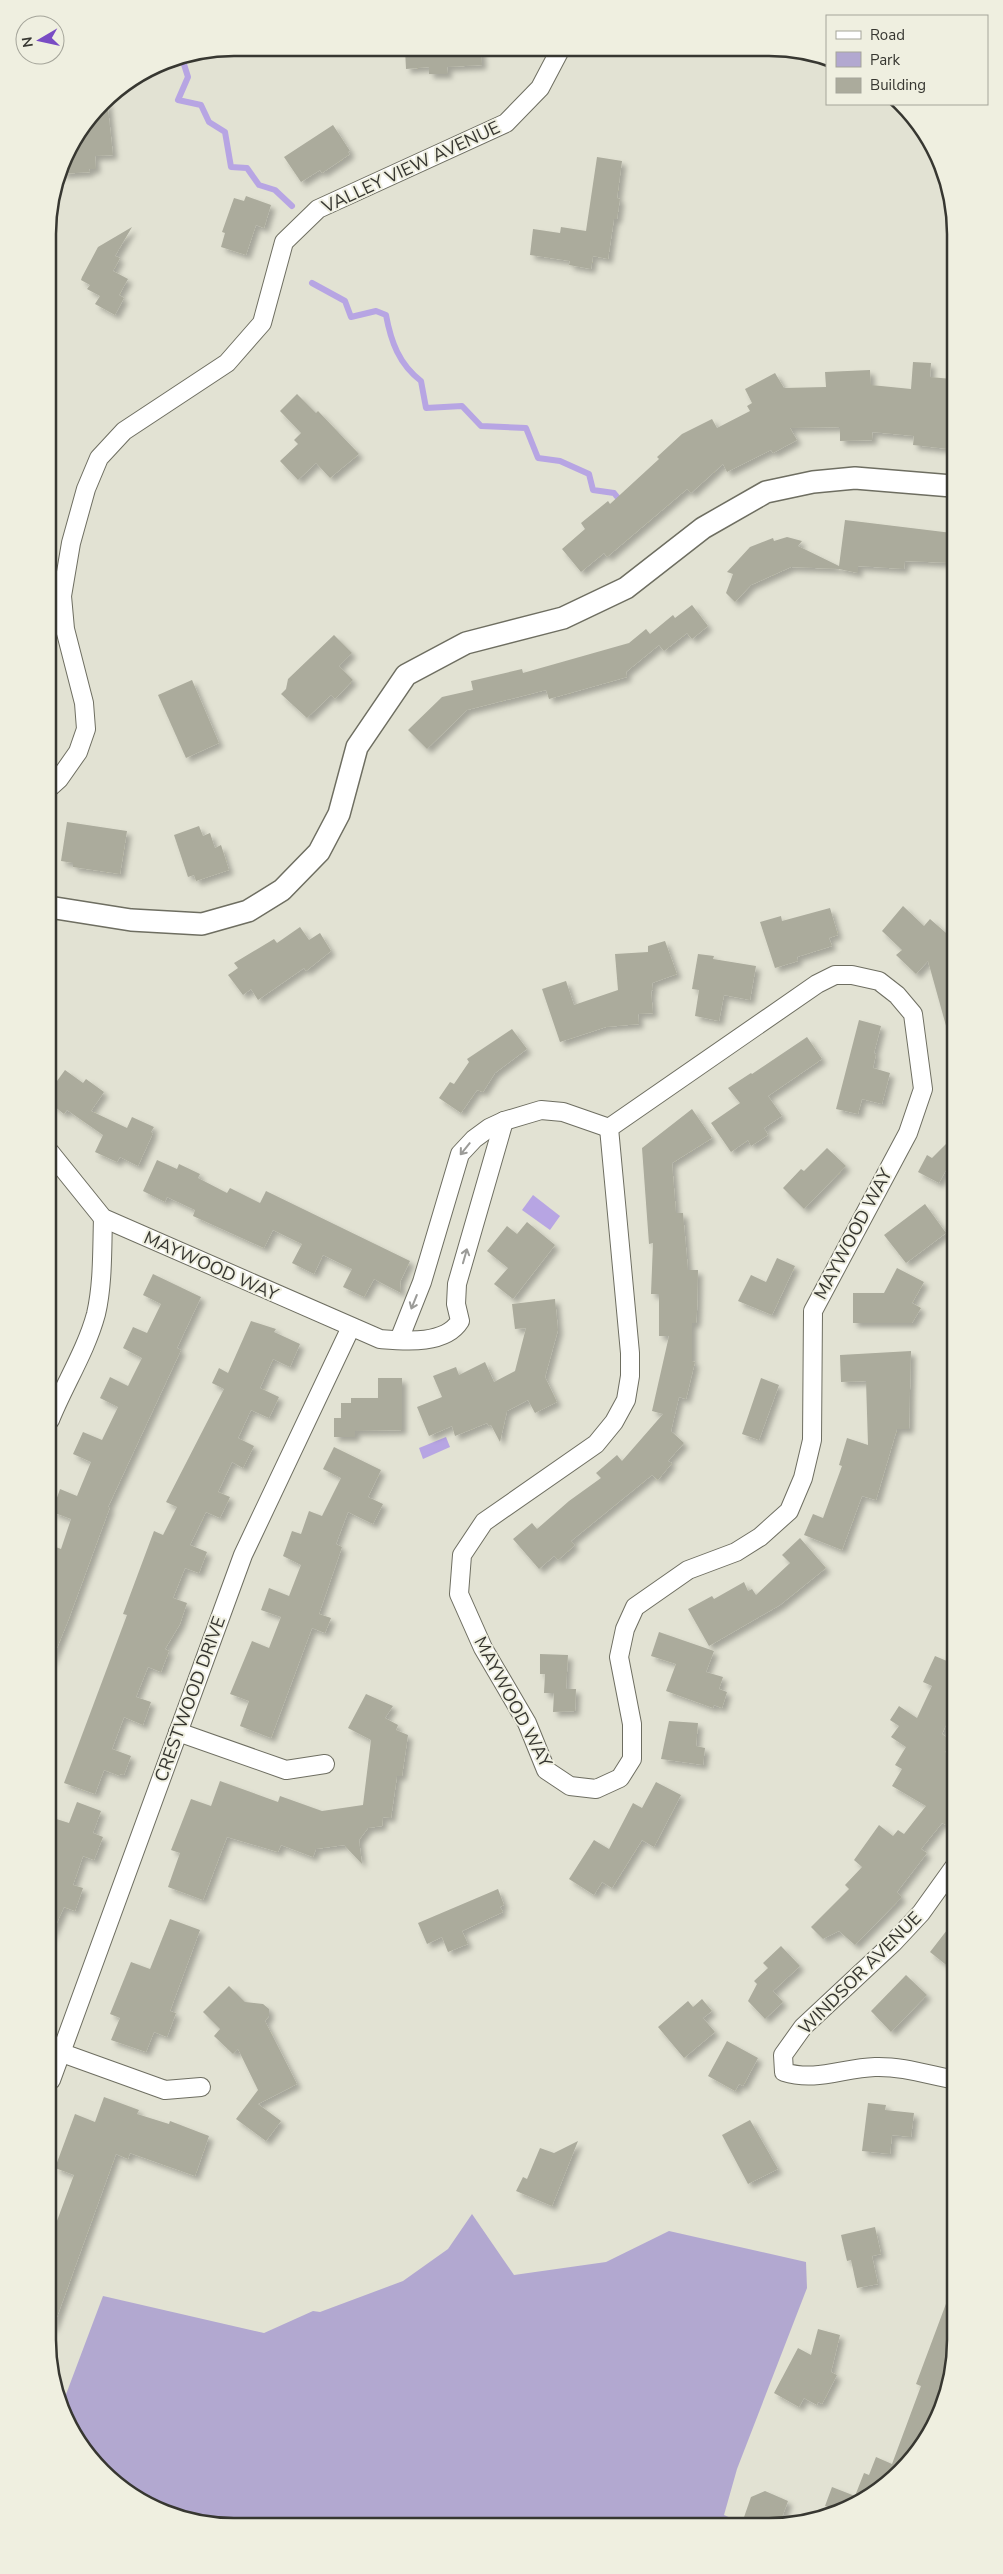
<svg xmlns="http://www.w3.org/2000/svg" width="1003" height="2574" viewBox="0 0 1003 2574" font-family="'Nunito Sans',sans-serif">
<defs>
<filter id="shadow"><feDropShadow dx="4.5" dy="4.5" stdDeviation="2.5" flood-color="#0004"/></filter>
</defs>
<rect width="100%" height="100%" fill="#e2e2d3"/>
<polygon fill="#b2a8d0" points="472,2214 514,2275 606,2262 669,2231 806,2262 807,2288 737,2469 724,2515 742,2523 198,2523 151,2507 102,2472 72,2433 62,2405 103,2296 264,2333 313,2311 320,2312 403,2281 448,2249"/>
<g fill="#b7a5e3">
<polygon points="533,1195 560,1216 550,1230 522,1210"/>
<polygon points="446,1437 450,1447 423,1459 419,1448"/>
</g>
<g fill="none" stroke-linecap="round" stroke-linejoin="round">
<g stroke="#b7a5e3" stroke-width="6">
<polyline points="182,58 188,77 178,100 201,105 209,122 225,132 231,167 247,168 259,185 275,190 292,206"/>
<path d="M312 283 345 301 351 317 376 311 386 315C391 342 399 364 421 381L426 408 462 406 481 426 526 428 538 458 560 461 589 474 593 490 614 493 622 503"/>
</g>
</g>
<g fill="#abab9c" filter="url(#shadow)">
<polygon points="405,49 481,49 482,65 447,67 448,74 429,74 429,67 406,69"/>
<polygon points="107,99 113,155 95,156 96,169 89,169 90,172 61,174 67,151"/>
<polygon points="333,125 350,151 348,152 350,154 322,173 320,170 301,182 284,157"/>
<polygon points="597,157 622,161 617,198 620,199 617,219 614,219 608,259 593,256 591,269 569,265 570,261 530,255 533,229 560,233 561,227 586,231"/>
<polygon points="246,196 271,205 264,228 256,225 246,255 221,247 225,233 222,232 234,198 244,201"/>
<polygon points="132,227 115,256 120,258 113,271 128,279 119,295 124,298 115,315 95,304 100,296 87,289 90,285 81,280 82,277 98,247"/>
<polygon points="913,362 931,363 930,377 952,379 948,449 913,445 914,436 872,432 873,440 840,441 840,427 790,428 797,440 773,453 771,450 727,472 723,464 691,493 687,489 607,557 604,553 581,572 562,549 585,529 581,523 608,501 610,504 659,459 657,457 682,434 712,419 717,428 750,411 747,406 752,403 745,389 775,373 784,388 826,387 825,372 870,370 871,385 911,389"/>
<polygon points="297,394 316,413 318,411 359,454 330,478 316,463 298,480 280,461 298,444 294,440 301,433 280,411"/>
<polygon points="845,520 952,533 952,563 905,561 904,569 858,566 858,573 839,569 791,567 751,585 735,602 726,593 733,574 727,572 750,547 773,538 774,541 787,537 802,541 798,546 839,566"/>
<polygon points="692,605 708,626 692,639 687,633 664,651 659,645 626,672 627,677 549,699 546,690 467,710 427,749 408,730 442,697 473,690 471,681 522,669 523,673 629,643 646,629 650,634 673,615 675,618"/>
<polygon points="334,635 352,653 339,666 353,680 335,699 331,695 307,718 281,694 286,689 288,679"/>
<polygon points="192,680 219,743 186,758 158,695"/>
<polygon points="67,822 127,831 120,874 73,867 73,863 61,861"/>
<polygon points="199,826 203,836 210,833 215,848 221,845 229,870 196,881 194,875 188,877 174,835"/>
<polygon points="903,906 924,926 930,919 953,939 953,1032 948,1033 928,961 916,974 896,955 902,950 882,931"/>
<polygon points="830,908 838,935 829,938 832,946 797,957 798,961 775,968 760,922 781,916 782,921"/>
<polygon points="300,927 309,940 320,933 331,951 306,971 304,968 258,1000 251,989 243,995 228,975 238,968 234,963 274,939 277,943"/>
<polygon points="665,941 677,974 652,983 653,990 651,991 653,1013 638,1014 639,1024 606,1027 560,1042 542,989 566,981 574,1005 618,990 615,954 648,952 648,946"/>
<polygon points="698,954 714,956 713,959 756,966 750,1000 724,995 719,1021 695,1016 699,990 692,989"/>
<polygon points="859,1020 881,1026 874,1053 876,1054 873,1068 890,1073 882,1104 862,1099 858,1114 836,1109"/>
<polygon points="512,1029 527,1049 495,1073 483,1092 477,1090 461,1113 439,1098 450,1082 454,1084 469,1062 467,1059"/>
<polygon points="807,1037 822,1059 768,1096 782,1116 764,1128 768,1135 751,1146 748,1140 731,1152 711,1123 740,1103 728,1088 751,1073 752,1074"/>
<polygon points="65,1070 83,1083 86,1079 104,1092 91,1111 127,1128 132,1117 154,1127 151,1132 153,1133 138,1166 120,1157 117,1162 95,1152 103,1135 67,1110 64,1114 49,1102 49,1092"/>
<polygon points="692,1109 712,1138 672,1163 676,1213 683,1213 688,1270 698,1270 697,1311 696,1323 692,1323 692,1361 695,1362 686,1399 679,1397 671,1431 684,1443 668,1461 672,1463 658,1480 652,1475 571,1541 575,1545 558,1560 554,1556 539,1569 513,1539 532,1523 537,1529 569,1501 601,1478 596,1473 617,1455 622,1461 663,1414 652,1411 669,1336 659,1336 659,1294 651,1294 653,1243 649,1244 642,1148"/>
<polygon points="953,1137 953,1157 939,1183 918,1172 927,1155 932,1158"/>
<polygon points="827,1148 846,1166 804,1209 783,1188 801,1169 804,1171"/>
<polygon points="157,1160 177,1169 179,1164 200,1174 198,1178 227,1193 230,1188 260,1203 266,1191 410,1261 400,1282 401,1293 374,1279 364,1297 343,1287 352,1269 323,1255 314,1274 292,1263 302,1244 273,1230 264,1248 193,1216 195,1210 167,1197 165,1202 143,1191"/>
<polygon points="925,1204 946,1233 906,1263 884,1235"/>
<polygon points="527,1222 555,1245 513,1299 494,1284 508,1268 487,1251 507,1226 517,1234"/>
<polygon points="777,1258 795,1266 772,1315 738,1301 751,1275 766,1282"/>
<polygon points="897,1268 924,1282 912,1303 921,1308 912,1323 853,1323 853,1293 884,1293"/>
<polygon points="153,1274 201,1297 177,1348 181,1350 108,1507 110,1507 68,1621 50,1665 50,1545 61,1549 71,1519 52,1512 60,1489 77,1496 91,1462 73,1454 83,1432 102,1440 118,1407 100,1398 110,1377 128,1386 142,1358 123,1348 133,1327 147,1333 161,1304 143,1295"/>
<polygon points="555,1299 558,1330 545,1377 557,1402 535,1413 528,1400 507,1411 500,1442 491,1425 489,1426 487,1423 455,1436 452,1426 429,1436 417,1407 442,1397 433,1376 456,1367 459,1375 485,1362 494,1382 515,1371 526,1328 515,1329 512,1304"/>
<polygon points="251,1321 276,1329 274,1332 300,1344 290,1367 273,1359 260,1388 279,1397 269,1418 251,1410 238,1438 254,1446 243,1468 232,1462 218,1492 230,1497 220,1518 206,1512 190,1545 207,1552 199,1573 185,1568 173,1598 187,1603 180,1624 165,1649 169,1651 161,1672 148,1667 136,1697 151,1702 143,1725 124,1717 112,1749 131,1756 124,1775 120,1774 120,1776 104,1770 95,1794 64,1783 127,1615 123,1614 154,1531 163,1535 177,1507 166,1502 224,1389 212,1383 219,1368 228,1373"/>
<polygon points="911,1351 909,1429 897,1429 876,1500 862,1496 842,1550 804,1535 813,1514 823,1518 842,1466 839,1465 847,1438 868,1445 866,1381 841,1382 840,1355"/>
<polygon points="378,1378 402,1378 402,1430 355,1431 355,1437 334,1437 334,1418 341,1418 341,1403 351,1403 351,1398 378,1398"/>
<polygon points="761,1378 779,1385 759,1440 742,1434"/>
<polygon points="334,1447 381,1470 368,1497 383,1504 373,1524 348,1512 336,1544 342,1547 319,1614 331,1618 325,1633 312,1628 271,1738 240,1726 249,1701 230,1694 252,1641 269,1648 281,1617 261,1610 269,1588 289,1596 301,1565 283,1556 292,1531 301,1534 309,1511 322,1516 341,1478 323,1469"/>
<polygon points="800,1538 826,1568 780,1605 709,1646 688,1609 712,1596 714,1599 744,1582 748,1591 752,1589 756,1595 790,1563 782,1555"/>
<polygon points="659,1632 714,1651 706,1672 723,1677 719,1689 727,1692 722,1708 714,1705 713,1708 666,1691 676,1664 651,1656"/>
<polygon points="540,1654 568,1655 566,1689 576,1689 575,1711 553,1712 554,1693 544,1693 545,1674 540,1674"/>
<polygon points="935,1656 954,1664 954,1707 942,1734 952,1741 945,1752 954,1758 954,1815 948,1826 942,1823 921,1849 927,1853 897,1892 902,1897 855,1945 839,1931 823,1939 811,1927 849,1889 845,1885 862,1867 854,1860 879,1825 893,1836 898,1830 904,1834 926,1806 892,1786 902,1769 895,1765 906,1747 891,1737 899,1726 890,1720 899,1706 917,1718 932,1686 923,1682"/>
<polygon points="366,1694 393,1706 385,1718 398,1725 396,1730 408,1735 402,1776 397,1776 391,1818 383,1817 382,1826 368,1828 359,1840 362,1864 344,1845 316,1849 313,1857 281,1845 278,1852 227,1837 203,1900 168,1887 180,1853 171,1850 191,1799 211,1806 220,1781 278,1802 280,1796 322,1811 363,1805 371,1740 348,1728"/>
<polygon points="669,1721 698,1723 696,1746 705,1748 703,1765 661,1759"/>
<polygon points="656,1782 681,1795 654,1847 642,1840 612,1888 602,1882 594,1895 569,1879 594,1840 609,1849 633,1803 642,1808"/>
<polygon points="77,1802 101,1811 93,1833 103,1837 94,1860 83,1856 73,1885 83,1888 75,1911 64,1907 50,1938 50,1817 69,1823"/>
<polygon points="498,1889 504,1905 500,1907 503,1912 462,1931 468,1944 448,1952 442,1937 427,1944 418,1923"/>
<polygon points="170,1919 200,1930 170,2011 176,2013 167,2037 154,2032 146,2052 111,2040 120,2018 110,2014 131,1962 150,1969"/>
<polygon points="954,1921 954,1940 955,1972 930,1952"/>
<polygon points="781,1946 800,1966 773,1991 783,2002 765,2019 748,2001 757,1984 754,1981 768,1968 763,1963"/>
<polygon points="906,1975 927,1995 891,2032 871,2011"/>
<polygon points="229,1986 245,2002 263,2004 269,2009 269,2016 265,2021 297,2084 258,2104 281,2121 266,2141 236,2119 258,2090 238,2049 233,2054 214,2036 220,2029 203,2012"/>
<polygon points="702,1999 712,2011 703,2018 715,2032 684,2058 658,2027 688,2001 693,2007"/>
<polygon points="727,2041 758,2058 743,2086 739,2084 735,2091 708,2076"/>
<polygon points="104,2097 139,2110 137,2114 169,2124 170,2121 209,2136 195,2176 130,2153 128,2159 116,2154 53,2328 51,2327 51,2237 74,2175 55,2168 75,2114 95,2122"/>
<polygon points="868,2103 886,2105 885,2110 914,2113 911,2137 892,2135 890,2154 862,2151"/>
<polygon points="750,2120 778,2169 748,2184 722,2135"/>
<polygon points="578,2141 552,2206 516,2191 523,2177 527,2179 540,2148 554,2153"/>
<polygon points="875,2227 881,2254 872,2256 878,2284 857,2288 851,2260 847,2261 841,2235"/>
<polygon points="953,2285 955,2285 955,2352 939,2414 909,2463 862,2501 839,2510 825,2506 832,2487 855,2496 864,2473 869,2475 876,2457 892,2464 921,2386 916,2384"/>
<polygon points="818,2329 840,2335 831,2372 837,2375 822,2404 818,2402 817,2405 804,2398 799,2407 774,2393 798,2348 811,2355"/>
<polygon points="765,2491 788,2501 780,2523 742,2523 751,2497"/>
</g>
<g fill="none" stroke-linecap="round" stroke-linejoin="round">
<defs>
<g id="minor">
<polyline points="49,788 59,779 78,752 86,729 84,703 65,629 62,596 71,543 86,489 99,458 124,431 227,363 262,323 284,242 318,209 506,123 540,88 560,50"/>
<polygon points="835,975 852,975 879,981 897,995 913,1014 923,1089 908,1133 813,1311 812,1440 803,1478 789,1511 760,1537 736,1552 688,1570 635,1607 625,1629 619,1657 632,1724 632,1759 620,1778 596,1789 570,1786 546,1770 527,1723 483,1648 459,1594 462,1555 484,1522 596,1444 614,1422 626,1400 630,1376 630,1353 609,1128 817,984"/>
<path d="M49 1151 103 1218 380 1339C405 1341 445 1345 460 1321L456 1304 457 1284 504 1121"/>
<polyline points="399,1340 422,1282 460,1154 474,1139 489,1128 504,1121 541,1110 563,1112 609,1128"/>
<path d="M50 1420C64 1385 86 1351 96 1314 103 1284 102 1250 103 1218"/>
<polyline points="178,1732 286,1770 325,1764"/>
<path d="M954 1867 921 1913 893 1943 803 2027 783 2055 784 2072C816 2082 843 2068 875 2067 901 2066 929 2075 955 2080"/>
<polyline points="51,2049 165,2090 201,2087"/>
<polyline points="51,2080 243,1555 351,1327"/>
</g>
<polyline id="tertiary" points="49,907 131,920 202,924 248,911 282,890 319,852 339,814 357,747 406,675 466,643 563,618 626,588 703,528 766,492 813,482 855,478 952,486"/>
</defs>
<use href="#minor" stroke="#6e6e61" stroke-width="20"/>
<use href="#tertiary" stroke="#6e6e61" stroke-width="24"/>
<use href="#minor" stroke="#fff" stroke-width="18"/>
<use href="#tertiary" stroke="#fff" stroke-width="21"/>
</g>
<defs><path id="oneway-shaft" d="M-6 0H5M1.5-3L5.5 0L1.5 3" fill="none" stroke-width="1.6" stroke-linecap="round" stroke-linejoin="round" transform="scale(1.25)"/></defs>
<g stroke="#9b9b98">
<use href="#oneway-shaft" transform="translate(465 1149) rotate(129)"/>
<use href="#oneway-shaft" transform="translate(465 1256) rotate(-74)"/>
<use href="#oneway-shaft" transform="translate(414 1302) rotate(112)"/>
</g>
<g text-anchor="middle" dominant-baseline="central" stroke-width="4" stroke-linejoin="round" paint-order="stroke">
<g font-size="18" fill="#373731" stroke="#efefe0">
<text transform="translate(411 167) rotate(-25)">VALLEY VIEW AVENUE</text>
<text transform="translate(853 1234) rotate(-62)">MAYWOOD WAY</text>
<text transform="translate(211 1266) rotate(24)">MAYWOOD WAY</text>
<text transform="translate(190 1699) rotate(-70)">CRESTWOOD DRIVE</text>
<text transform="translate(513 1702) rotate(62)">MAYWOOD WAY</text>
<text transform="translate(860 1973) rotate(-45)">WINDSOR AVENUE</text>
</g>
</g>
<path d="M0 0H1003V2574H0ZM234 56H769A178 178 0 0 1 947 234V2340A178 178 0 0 1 769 2518H234A178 178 0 0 1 56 2340V234A178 178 0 0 1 234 56Z" fill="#efefe0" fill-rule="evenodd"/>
<path fill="none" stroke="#373731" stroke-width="2.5" d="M234 56H769A178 178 0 0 1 947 234V2340A178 178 0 0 1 769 2518H234A178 178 0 0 1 56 2340V234A178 178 0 0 1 234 56Z"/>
<rect x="826" y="15" width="162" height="90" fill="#efefe0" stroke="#a5a59a"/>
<rect x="836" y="31" width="25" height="8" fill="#ffffff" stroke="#a5a59a"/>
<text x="870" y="40" font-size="15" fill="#373731">Road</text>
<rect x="836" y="52" width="25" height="15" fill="#b2a8d0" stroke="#a5a59a"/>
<text x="870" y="65" font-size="15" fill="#373731">Park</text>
<rect x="836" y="78" width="25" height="15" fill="#abab9c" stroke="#a5a59a"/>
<text x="870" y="90" font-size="15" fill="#373731">Building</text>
<g transform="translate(40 40) rotate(261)"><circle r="24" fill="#efefe0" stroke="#a5a59a"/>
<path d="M0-4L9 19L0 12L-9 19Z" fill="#794cc4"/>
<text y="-8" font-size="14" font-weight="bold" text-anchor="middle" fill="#373731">N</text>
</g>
</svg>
